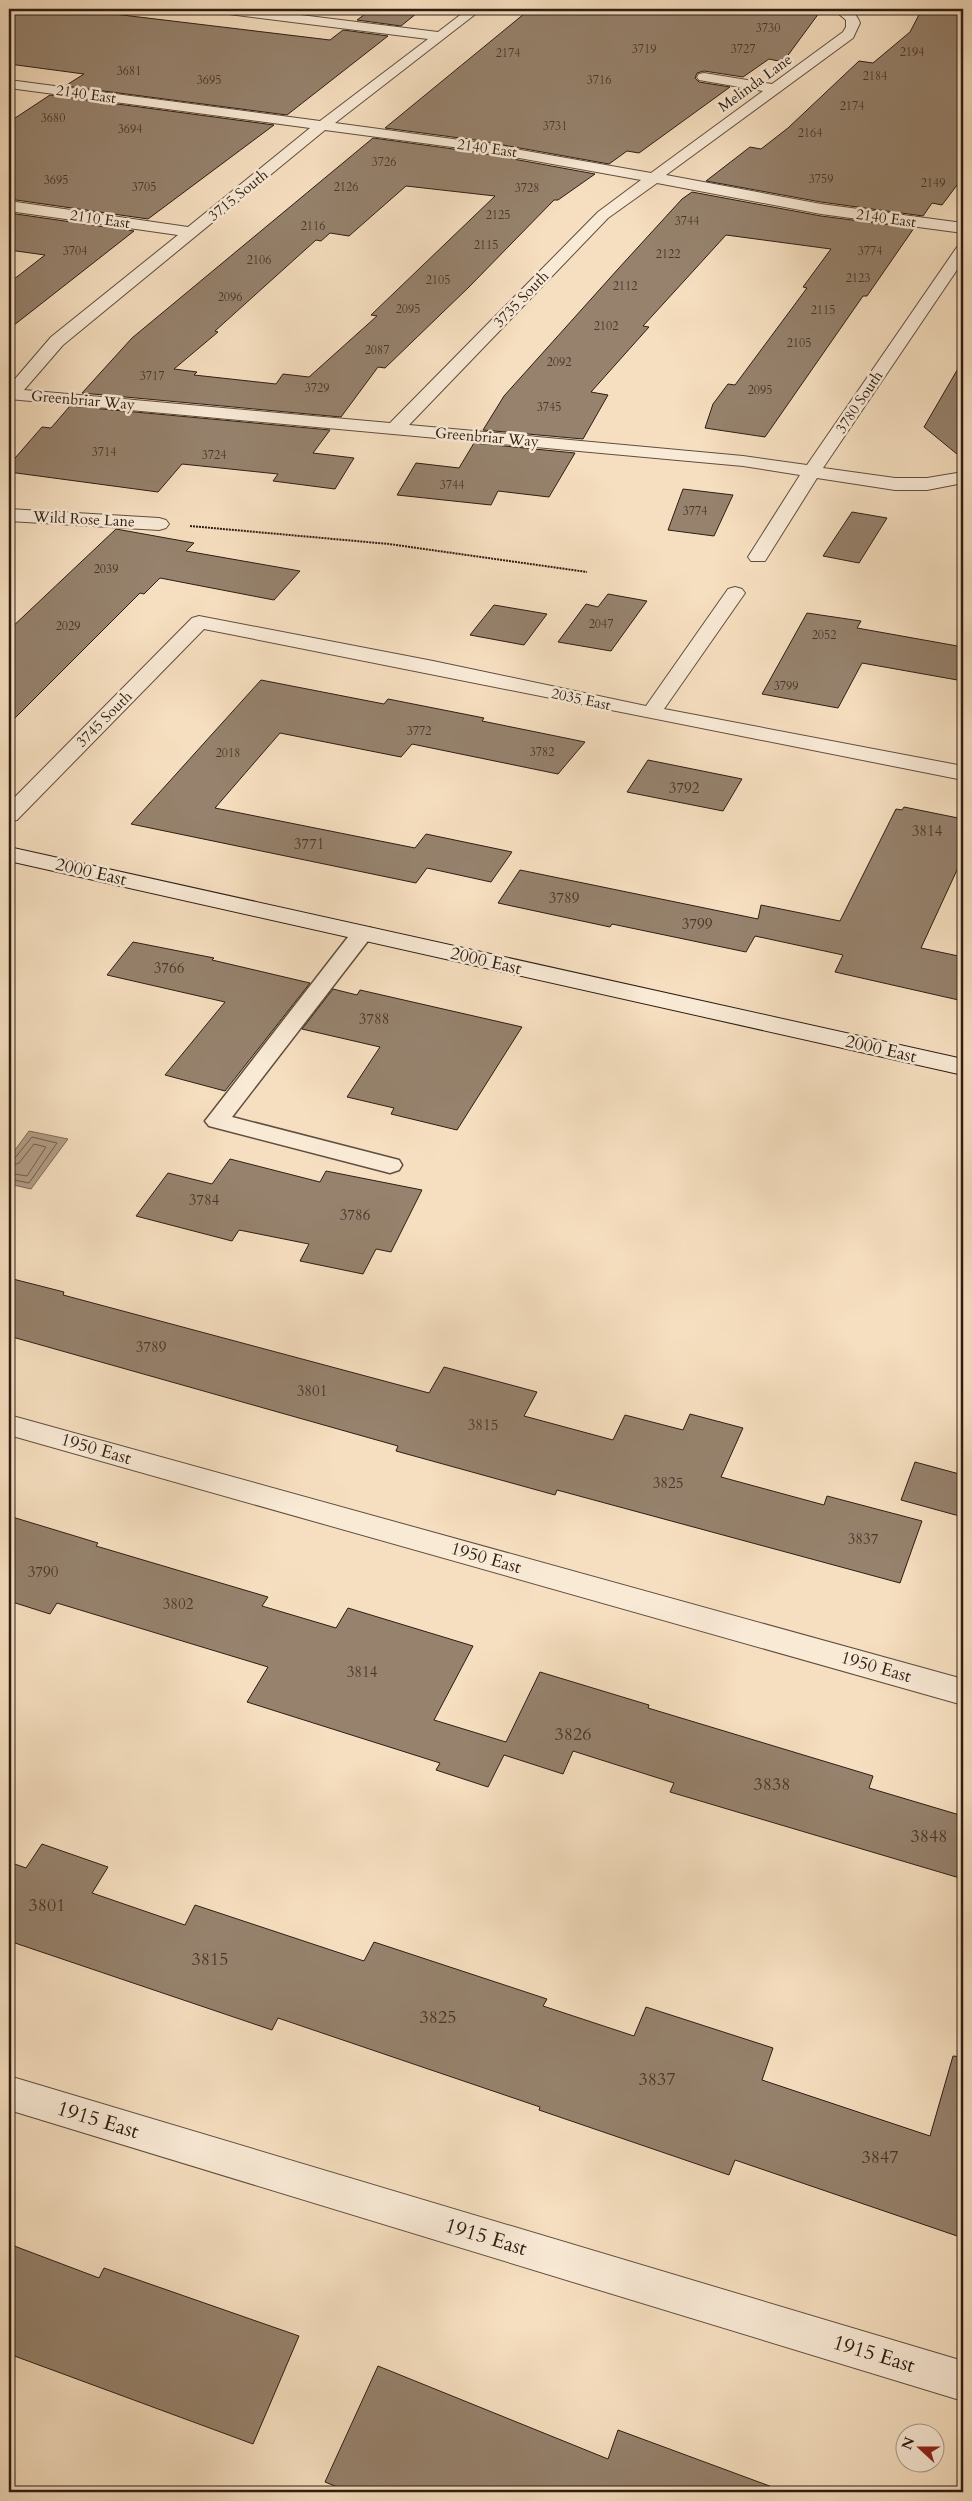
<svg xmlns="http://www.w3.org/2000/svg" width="972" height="2501" viewBox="0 0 972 2501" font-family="Cardo,serif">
<rect width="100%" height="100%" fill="#f6dfc0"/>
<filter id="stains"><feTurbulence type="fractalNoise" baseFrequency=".004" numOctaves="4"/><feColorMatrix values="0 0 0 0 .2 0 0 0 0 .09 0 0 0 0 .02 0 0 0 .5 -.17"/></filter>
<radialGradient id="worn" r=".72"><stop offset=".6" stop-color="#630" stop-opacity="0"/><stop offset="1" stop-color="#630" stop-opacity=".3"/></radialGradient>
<polygon fill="#b29d85" stroke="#7d6a57" points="29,1131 68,1139 31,1189 9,1184 9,1158"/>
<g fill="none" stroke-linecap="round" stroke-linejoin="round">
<g stroke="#705d4c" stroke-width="1">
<polyline points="9,1161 14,1159 32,1137 57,1143 29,1183 9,1179"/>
<polyline points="9,1167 19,1163 34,1144 46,1147 27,1176 9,1173"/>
</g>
</g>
<g fill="#96826d" stroke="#2e1d13" fill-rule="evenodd">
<polygon points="9,9 89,11 330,40 343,30 388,36 287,115 65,86 84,74 9,64"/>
<polygon points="372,9 422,9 401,26 357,20"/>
<polygon points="530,9 822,9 783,62 769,59 743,77 704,71 697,73 695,78 699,82 730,87 639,153 627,151 609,164 475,140 385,128"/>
<polygon points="922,9 963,11 963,177 942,205 932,203 923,216 821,202 706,181 750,147 761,149 788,128 859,61 873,63 910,32"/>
<polygon points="50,95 274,125 148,219 9,199 9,122"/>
<path d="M373 138 475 152 595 174 558 200H554L469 287 385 368 378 367 341 417 82 393 132 338ZM406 186 495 196 371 315 377 316 309 377 283 374 276 384 194 375 197 372 174 369 218 332 215 331 316 240 321 241 330 233 349 236Z"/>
<polygon points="692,192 821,216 914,228 867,296 863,296 765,437 705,428 713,404 728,384 735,385 807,288 803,287 831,249 726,235 643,326 649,327 591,392 608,395 583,439 483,430 504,396 618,269 682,199"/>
<polygon points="9,213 134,231 9,329 9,283 45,255 9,250"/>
<polygon points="963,360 963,459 924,427"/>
<polygon points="70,406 330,430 313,453 354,458 335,489 273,481 278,474 182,464 158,492 9,472 9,465 42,427 51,428"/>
<polygon points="474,443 575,453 549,497 498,491 491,505 397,495 416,463 459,468"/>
<polygon points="683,489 733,495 714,536 668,530"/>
<polygon points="852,512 887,518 859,563 823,556"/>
<polygon points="116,529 194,543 186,551 300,571 274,600 160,578 144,594 140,593 9,724 9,630"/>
<polygon points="608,594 647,601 611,651 558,642 586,604 598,607"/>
<polygon points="494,605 547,614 524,645 470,635"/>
<polygon points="807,613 861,621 857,628 963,647 963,681 862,663 838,708 762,694"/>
<polygon points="261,680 384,704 388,699 484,718 482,721 585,742 558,774 412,744 401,757 280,733 215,808 415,848 426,834 512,852 491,882 427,868 416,883 131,824"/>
<polygon points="648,760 742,779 723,811 627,792"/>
<polygon points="904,807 963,819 963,857 921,948 963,957 963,1001 835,972 843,955 755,936 746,952 612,924 610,927 498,903 520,870 758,919 761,905 840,921 896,809 902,810"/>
<polygon points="133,942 214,958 212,960 310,983 225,1091 165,1075 225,1002 107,975"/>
<polygon points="333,989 357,995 360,990 522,1027 457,1130 391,1114 394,1108 347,1097 380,1047 302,1029"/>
<polygon points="230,1159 320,1182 326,1171 422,1190 391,1252 376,1249 363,1274 300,1261 309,1244 239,1230 232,1241 136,1216 168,1173 212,1184"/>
<polygon points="9,1278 64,1292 63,1295 429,1393 444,1367 537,1392 524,1416 613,1440 625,1415 683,1430 690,1414 743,1428 721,1477 824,1505 827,1496 922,1521 900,1583 557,1490 555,1495 396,1451 398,1446 9,1336"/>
<polygon points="915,1462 963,1475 963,1517 901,1500"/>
<polygon points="9,1516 98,1543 96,1546 268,1597 262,1606 336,1628 348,1608 473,1646 434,1720 506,1742 540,1672 649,1705 648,1708 873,1776 869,1788 963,1816 963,1879 670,1792 674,1783 573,1751 563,1774 504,1755 488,1787 436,1770 440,1763 247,1702 268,1667 57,1603 50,1614 9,1601"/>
<polygon points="42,1844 108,1867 92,1893 185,1925 195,1905 364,1961 374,1942 547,1999 543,2006 634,2036 646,2007 773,2048 762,2080 930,2136 953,2056 963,2057 963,2238 735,2160 729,2175 539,2110 540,2107 278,2018 272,2030 9,1941 9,1862 26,1868"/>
<polygon points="9,2244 99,2278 104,2268 299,2336 253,2444 9,2354"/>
<polygon points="378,2366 608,2459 618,2430 775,2488 774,2492 350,2492 325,2482"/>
</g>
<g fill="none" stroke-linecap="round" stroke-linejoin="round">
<defs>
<polygon id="lane" points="363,927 371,928 374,933 232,1117 399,1160 402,1165 399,1170 390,1173 209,1126 205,1121 209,1116 355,928"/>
<g id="street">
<path d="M215 9H251L438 32 468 9H482L335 123 475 142 651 173 763 91 699 80 697 77 699 74 704 73 772 84 843 32 846 27V20L833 9C846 8 855 9 860 23L853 38 666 175 821 204 963 223V233L821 214 657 183 608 218 409 425 743 456 807 465 957 247 963 245V261L823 468 895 478H927L963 472V483L927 490H895L817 478 765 561H751L748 557 800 475 743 466 9 399V386L51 337 178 235 9 211V201L188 227 310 128 9 88V80L320 121 428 39 221 13ZM325 130 475 150 641 180 598 212 390 423 24 390 63 345Z"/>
<polygon points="9,509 159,518 166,520 169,524 166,528 159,530 9,521"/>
<polygon points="735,587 742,589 745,593 664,709 963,766 963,780 204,629 17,820 9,822 9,803 192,618 199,616 433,661 646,706 728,589"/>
<polygon points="9,1415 963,1679 963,1705 9,1435"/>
<polygon points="9,2076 963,2361 963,2401 9,2110"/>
</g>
<polygon id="secondary" points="9,847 963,1059 963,1075 9,861"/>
</defs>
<use href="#lane" stroke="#604e3e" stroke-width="3"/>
<use href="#street" stroke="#604e3e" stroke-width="2"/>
<use href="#secondary" stroke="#2e1d13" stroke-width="2"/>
<polyline stroke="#2e1d13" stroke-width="2" stroke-dasharray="2 1" stroke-linecap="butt" points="190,526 389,544 587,572"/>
<use href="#lane" fill="#f9ead6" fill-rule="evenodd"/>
<use href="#street" fill="#f9ead6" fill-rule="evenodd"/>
<use href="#secondary" fill="#f9ead6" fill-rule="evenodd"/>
</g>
<g text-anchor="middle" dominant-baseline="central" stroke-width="5" stroke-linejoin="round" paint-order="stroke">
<g font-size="12" fill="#48362a">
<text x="768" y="28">3730</text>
<text x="644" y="49">3719</text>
<text x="743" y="49">3727</text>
<text x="912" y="52">2194</text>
<text x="508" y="53">2174</text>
<text x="129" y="71">3681</text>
<text x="875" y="76">2184</text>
<text x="209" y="80">3695</text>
<text x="599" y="80">3716</text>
<text x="852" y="106">2174</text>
<text x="53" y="118">3680</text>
<text x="555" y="126">3731</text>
<text x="130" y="129">3694</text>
<text x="810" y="133">2164</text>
<text x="384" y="162">3726</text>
<text x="821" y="179">3759</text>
<text x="56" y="180">3695</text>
<text x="933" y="183">2149</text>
<text x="144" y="187">3705</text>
<text x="346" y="187">2126</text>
<text x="527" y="188">3728</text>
<text x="498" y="215">2125</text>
<text x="687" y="221">3744</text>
<text x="313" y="226">2116</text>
<text x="486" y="245">2115</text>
<text x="75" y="251">3704</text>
<text x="870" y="251">3774</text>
<text x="668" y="254">2122</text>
<text x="259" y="260">2106</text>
<text x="858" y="278">2123</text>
<text x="438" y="280">2105</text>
<text x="625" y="286">2112</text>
<text x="230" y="297">2096</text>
<text x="408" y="309">2095</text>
<text x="823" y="310">2115</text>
<text x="606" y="326">2102</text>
<text x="799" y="343">2105</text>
<text x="377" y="350">2087</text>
<text x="559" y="362">2092</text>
<text x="152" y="376">3717</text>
<text x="317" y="388">3729</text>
<text x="760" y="390">2095</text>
<text x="549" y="407">3745</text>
<text x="104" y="452">3714</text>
<text x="214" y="455">3724</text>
<text x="452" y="485">3744</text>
<text x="695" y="511">3774</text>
<text x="106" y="569">2039</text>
<text x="601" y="624">2047</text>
<text x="68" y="626">2029</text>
<text x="824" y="635">2052</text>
<text x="786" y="686">3799</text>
<text x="419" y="731">3772</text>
<text x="542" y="752">3782</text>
<text x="228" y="753">2018</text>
</g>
<g font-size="15" fill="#2e1d13" stroke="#f9ead6">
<text transform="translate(755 83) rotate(-36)">Melinda Lane</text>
<text transform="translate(86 94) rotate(8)">2140 East</text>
<text transform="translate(487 148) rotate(8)">2140 East</text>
<text transform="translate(238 195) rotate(-39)">3715 South</text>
<text transform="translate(886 218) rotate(8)">2140 East</text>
<text transform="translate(100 219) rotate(8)">2110 East</text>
<text transform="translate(521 299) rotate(-46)">3735 South</text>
<text transform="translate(83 400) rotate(5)">Greenbriar Way</text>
<text transform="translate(859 402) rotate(-56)">3780 South</text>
<text transform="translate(487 437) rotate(5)">Greenbriar Way</text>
<text transform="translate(84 519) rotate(3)">Wild Rose Lane</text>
<text transform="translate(581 699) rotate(12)">2035 East</text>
<text transform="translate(104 719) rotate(-45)">3745 South</text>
</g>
<g font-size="15" fill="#48362a">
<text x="684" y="788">3792</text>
<text x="927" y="831">3814</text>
<text x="309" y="844">3771</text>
<text x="564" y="898">3789</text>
<text x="697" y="924">3799</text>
<text x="169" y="968">3766</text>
<text x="374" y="1019">3788</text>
<text x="204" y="1200">3784</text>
<text x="355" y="1215">3786</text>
<text x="151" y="1347">3789</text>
<text x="312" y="1391">3801</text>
<text x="483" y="1425">3815</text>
<text x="668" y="1483">3825</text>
<text x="863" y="1539">3837</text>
<text x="43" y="1572">3790</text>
<text x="178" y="1604">3802</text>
<text x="362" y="1672">3814</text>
</g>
<g font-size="18" fill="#2e1d13" stroke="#f9ead6">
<text transform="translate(91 872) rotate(13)">2000 East</text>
<text transform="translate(486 961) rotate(13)">2000 East</text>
<text transform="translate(881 1049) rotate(13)">2000 East</text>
<text transform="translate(96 1449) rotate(16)">1950 East</text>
<text transform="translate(486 1558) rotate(16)">1950 East</text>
<text transform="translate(876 1667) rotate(16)">1950 East</text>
</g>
<g font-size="18" fill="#48362a">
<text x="573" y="1734">3826</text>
<text x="772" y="1784">3838</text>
<text x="929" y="1836">3848</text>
<text x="47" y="1905">3801</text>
<text x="210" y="1959">3815</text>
<text x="438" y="2017">3825</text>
<text x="657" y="2079">3837</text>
<text x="880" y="2157">3847</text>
</g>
<g font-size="21" fill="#2e1d13" stroke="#f9ead6">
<text transform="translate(98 2120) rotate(17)">1915 East</text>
<text transform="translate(486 2237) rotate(17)">1915 East</text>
<text transform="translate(874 2354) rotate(17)">1915 East</text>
</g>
</g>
<rect width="972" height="2501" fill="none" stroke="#f6dfc0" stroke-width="30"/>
<rect x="10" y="10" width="952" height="2481" fill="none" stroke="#2e1d13" stroke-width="2.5"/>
<rect x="15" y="15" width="942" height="2471" fill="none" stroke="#2e1d13"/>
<g transform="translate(920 2448) rotate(291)"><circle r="24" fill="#f9ead6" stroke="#a89888"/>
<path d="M0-4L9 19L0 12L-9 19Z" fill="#8f2418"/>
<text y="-8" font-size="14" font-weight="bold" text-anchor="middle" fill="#2e1d13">N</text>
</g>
<rect width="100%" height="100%" filter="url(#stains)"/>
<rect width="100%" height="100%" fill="url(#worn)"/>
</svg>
